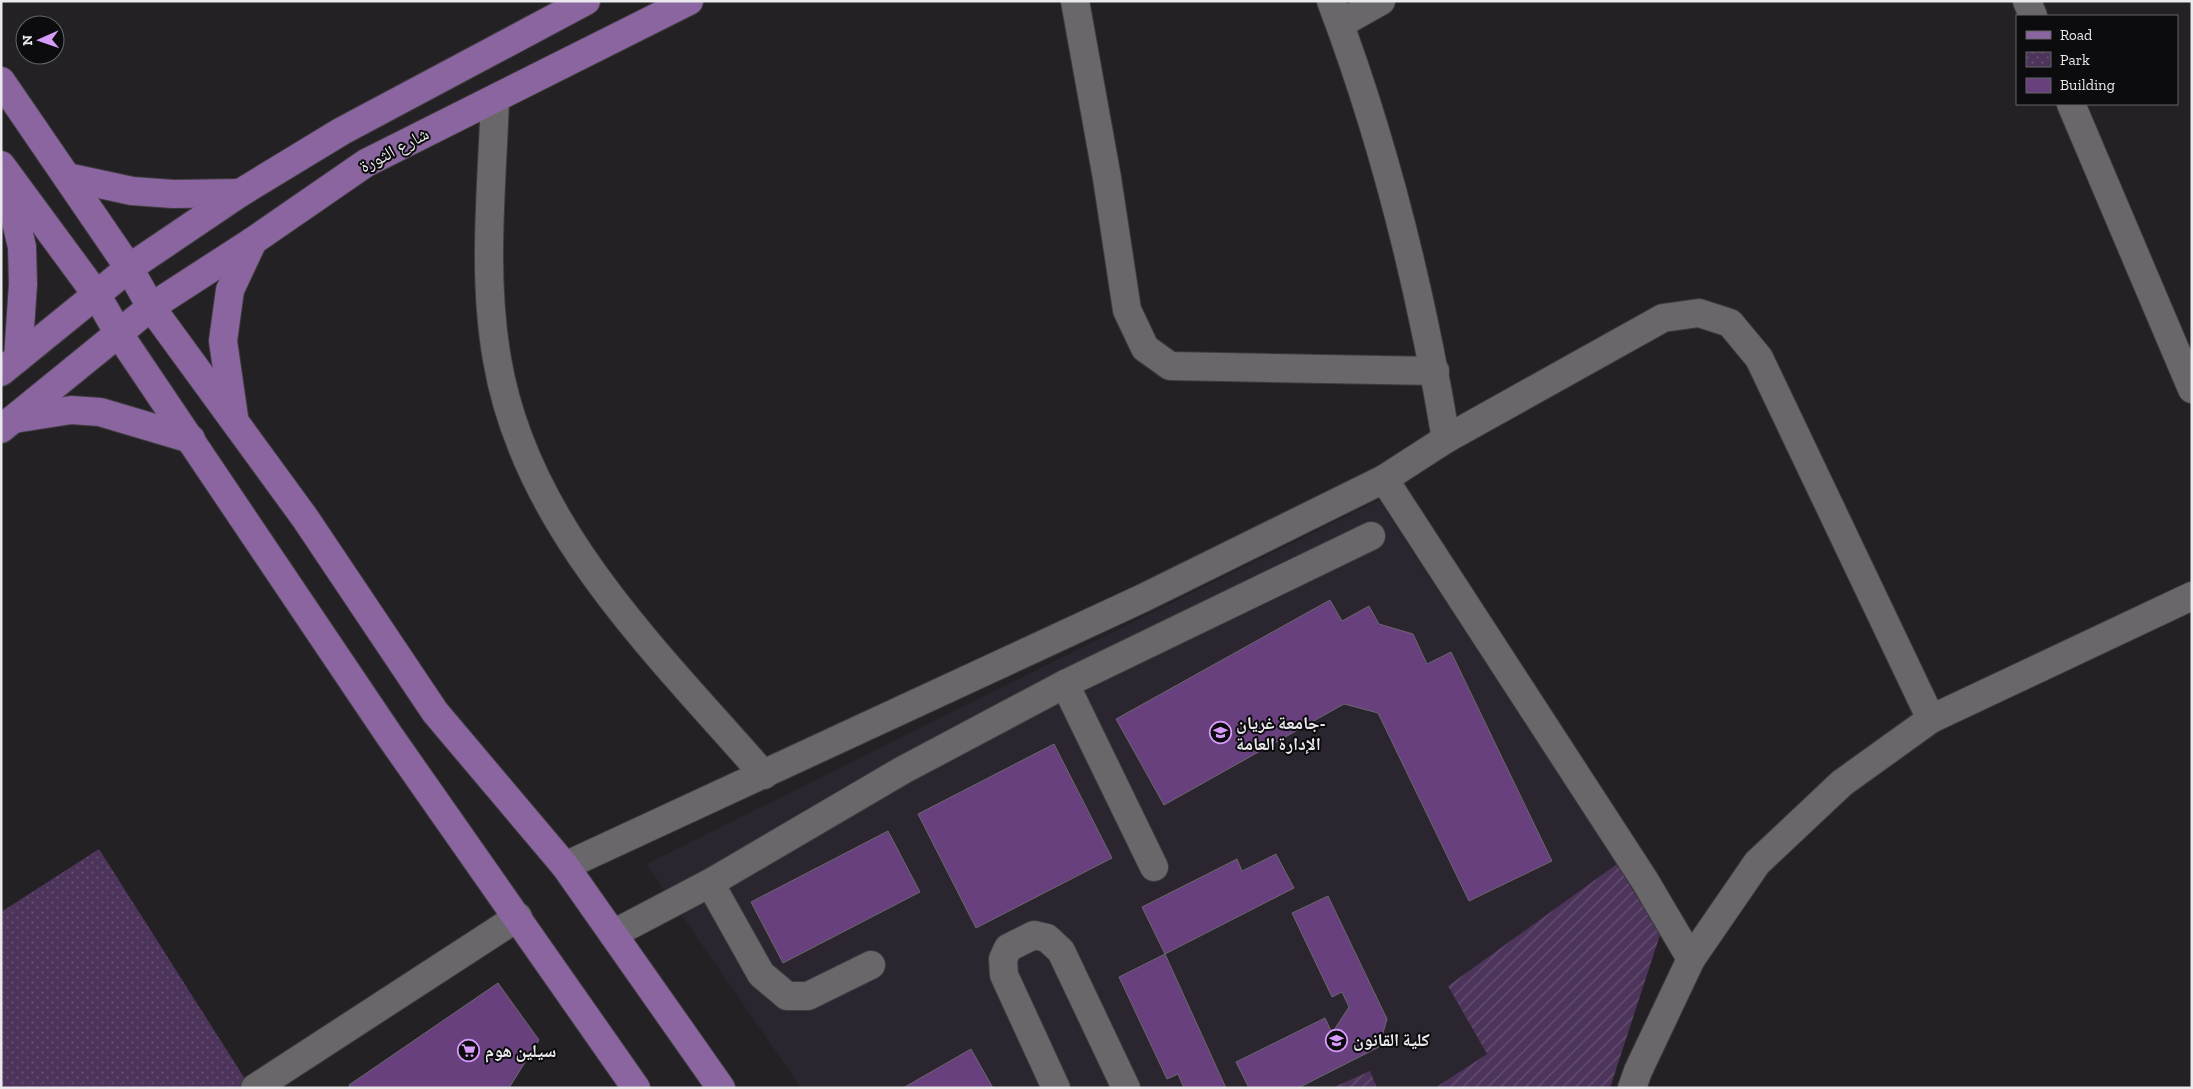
<svg xmlns="http://www.w3.org/2000/svg" width="2193" height="1089" viewBox="0 0 2193 1089" font-family="'Zilla Slab','Noto Naskh Arabic',serif">
<defs>
<pattern id="park-dots" width="8" height="8" patternUnits="userSpaceOnUse" patternTransform="scale(1.25)"><rect width="8" height="8" fill="#4d345b"/><path d="M2 2h.1M6 6h.1" fill="none" stroke="#675173" stroke-width="1.8" stroke-linecap="round"/></pattern>
<pattern id="garden-furrows" width="10" height="10" patternUnits="userSpaceOnUse" patternTransform="scale(1.25)"><rect width="10" height="10" fill="#4d345b"/><path d="M-1 1l2-2M0 10L10 0M9 11l2-2" fill="none" stroke="#675173"/></pattern>
</defs>
<rect width="100%" height="100%" fill="#232124"/>
<polygon fill="#2a252e" points="1379,500 1617,864 1660,935 1608,1088 801,1088 646,864"/>
<polygon fill="url(#park-dots)" points="99,849 247,1082 238,1088 1,1088 1,912"/>
<g fill="url(#garden-furrows)">
<polygon points="1617,864 1660,935 1610,1088 1435,1088 1487,1054 1448,986"/>
<polygon points="1370,1071 1377,1088 1332,1088"/>
</g>
<g fill="#68407e" stroke="#6a686c">
<polygon points="1330,600 1342,621 1369,606 1379,624 1413,634 1427,664 1451,652 1552,861 1469,901 1378,713 1344,704 1164,805 1116,719"/>
<polygon points="1054,744 1112,858 976,928 918,814"/>
<polygon points="888,831 920,892 783,963 751,902"/>
<polygon points="1276,854 1294,888 1165,954 1142,907 1237,859 1242,871"/>
<polygon points="1328,896 1387,1019 1379,1047 1298,1088 1249,1088 1236,1062 1325,1018 1332,1033 1349,1007 1342,992 1332,997 1292,913"/>
<polygon points="1165,954 1226,1088 1184,1088 1178,1074 1167,1079 1119,977"/>
<polygon points="498,983 539,1040 509,1088 350,1088 349,1085"/>
<polygon points="971,1049 993,1088 903,1088"/>
</g>
<g fill="none" stroke-linecap="round" stroke-linejoin="round">
<defs>
<g id="minor">
<polyline points="1075,1 1107,178 1127,310 1145,348 1170,366 1435,371"/>
<path d="M1331 1C1385 143 1421 290 1446 439"/>
<polyline points="2027,1 2033,16"/>
<polyline points="1340,24 1381,1"/>
<path d="M495 99C492 185 482 274 497 359 525 527 657 652 764 775"/>
<polyline points="2071,104 2192,389"/>
<polyline points="1384,479 1645,881 1691,959"/>
<polyline points="1065,684 1154,867"/>
<polyline points="565,866 1143,598 1384,479 1446,439 1663,318 1699,313 1730,323 1759,358 1931,719"/>
<polyline points="710,883 761,974 787,996 808,996 871,965"/>
<polyline points="613,934 710,883 903,770 1065,684 1371,536"/>
<polyline points="255,1088 518,917"/>
<polyline points="1056,1088 1004,975 1003,959 1008,948 1034,935 1047,938 1061,951 1126,1088"/>
<polyline points="1632,1088 1638,1071 1691,959 1757,863 1842,783 1931,719 2192,596"/>
</g>
<g id="major">
<polyline points="1,81 129,268 151,307 305,518 435,712 565,866 721,1088"/>
<polyline points="1,165 96,294 119,334 389,735 636,1088"/>
<polyline points="67,177 132,191 173,194 240,193"/>
<polyline points="6,179 22,247 23,284 18,358"/>
<polyline points="1,372 129,268 240,193 342,131 586,1"/>
<polyline points="234,417 223,341 230,290 253,241"/>
<polyline points="14,419 71,410 100,412 191,439"/>
<polyline points="1,429 151,307 253,241 366,163 689,1"/>
</g>
</defs>
<use href="#minor" stroke="#3e3c3f" stroke-width="30"/>
<use href="#major" stroke="#3e3c3f" stroke-width="30"/>
<use href="#minor" stroke="#69676a" stroke-width="28"/>
<use href="#major" stroke="#8b659f" stroke-width="28"/>
</g>
<defs>
<symbol id="university-ring" viewBox="-11 -11 22 22"><circle r="9.5" fill="#0c0b0d" stroke="#d79bf9" stroke-width="1.5"/><path d="M0-5L7-2L0 1L-7-2ZM-4 1L0 2.5L4 1V4Q0 6-4 4Z" fill="#d79bf9"/></symbol>
<symbol id="supermarket-ring" viewBox="-11 -11 22 22"><circle r="9.5" fill="#0c0b0d" stroke="#d79bf9" stroke-width="1.5"/><path d="M-6-5.5h2.5l.6 2H6L4.5 2H-2.5L-4.4-4H-6ZM-1.5 3.2a1.3 1.3 0 1 0 .1 0ZM3 3.2a1.3 1.3 0 1 0 .1 0Z" fill="#d79bf9"/></symbol>
</defs>
<g fill-rule="evenodd">
<use href="#university-ring" x="1208" y="720" width="25" height="25"/>
<use href="#university-ring" x="1324" y="1028" width="25" height="25"/>
<use href="#supermarket-ring" x="456" y="1038" width="25" height="25"/>
</g>
<g text-anchor="middle" dominant-baseline="central" stroke-width="4" stroke-linejoin="round" paint-order="stroke">
<g font-size="18" fill="#eae9eb" stroke="#0c0b0d">
<text transform="translate(394 150) rotate(-28)">شارع الثورة</text>
</g>
<g font-size="18" font-weight="bold" fill="#eae9eb" stroke="#0c0b0d" text-anchor="start">
<text x="1236" y="723">جامعة غريان-<tspan x="1236" dy="21">الإدارة العامة</tspan></text>
<text x="1353" y="1040">كلية القانون</text>
<text x="485" y="1051">سيلين هوم</text>
</g>
</g>
<rect width="2193" height="1089" fill="none" stroke="#eae9eb" stroke-width="5"/>
<rect x="2016" y="15" width="162" height="90" fill="#0c0b0d" stroke="#656466"/>
<rect x="2026" y="31" width="25" height="8" fill="#8b659f" stroke="#656466"/>
<text x="2060" y="40" font-size="15" fill="#eae9eb">Road</text>
<rect x="2026" y="52" width="25" height="15" fill="url(#park-dots)" stroke="#656466"/>
<text x="2060" y="65" font-size="15" fill="#eae9eb">Park</text>
<rect x="2026" y="78" width="25" height="15" fill="#68407e" stroke="#656466"/>
<text x="2060" y="90" font-size="15" fill="#eae9eb">Building</text>
<g transform="translate(40 40) rotate(268)"><circle r="24" fill="#0c0b0d" stroke="#656466"/>
<path d="M0-4L9 19L0 12L-9 19Z" fill="#d79bf9"/>
<text y="-8" font-size="14" font-weight="bold" text-anchor="middle" fill="#eae9eb">N</text>
</g>
</svg>
